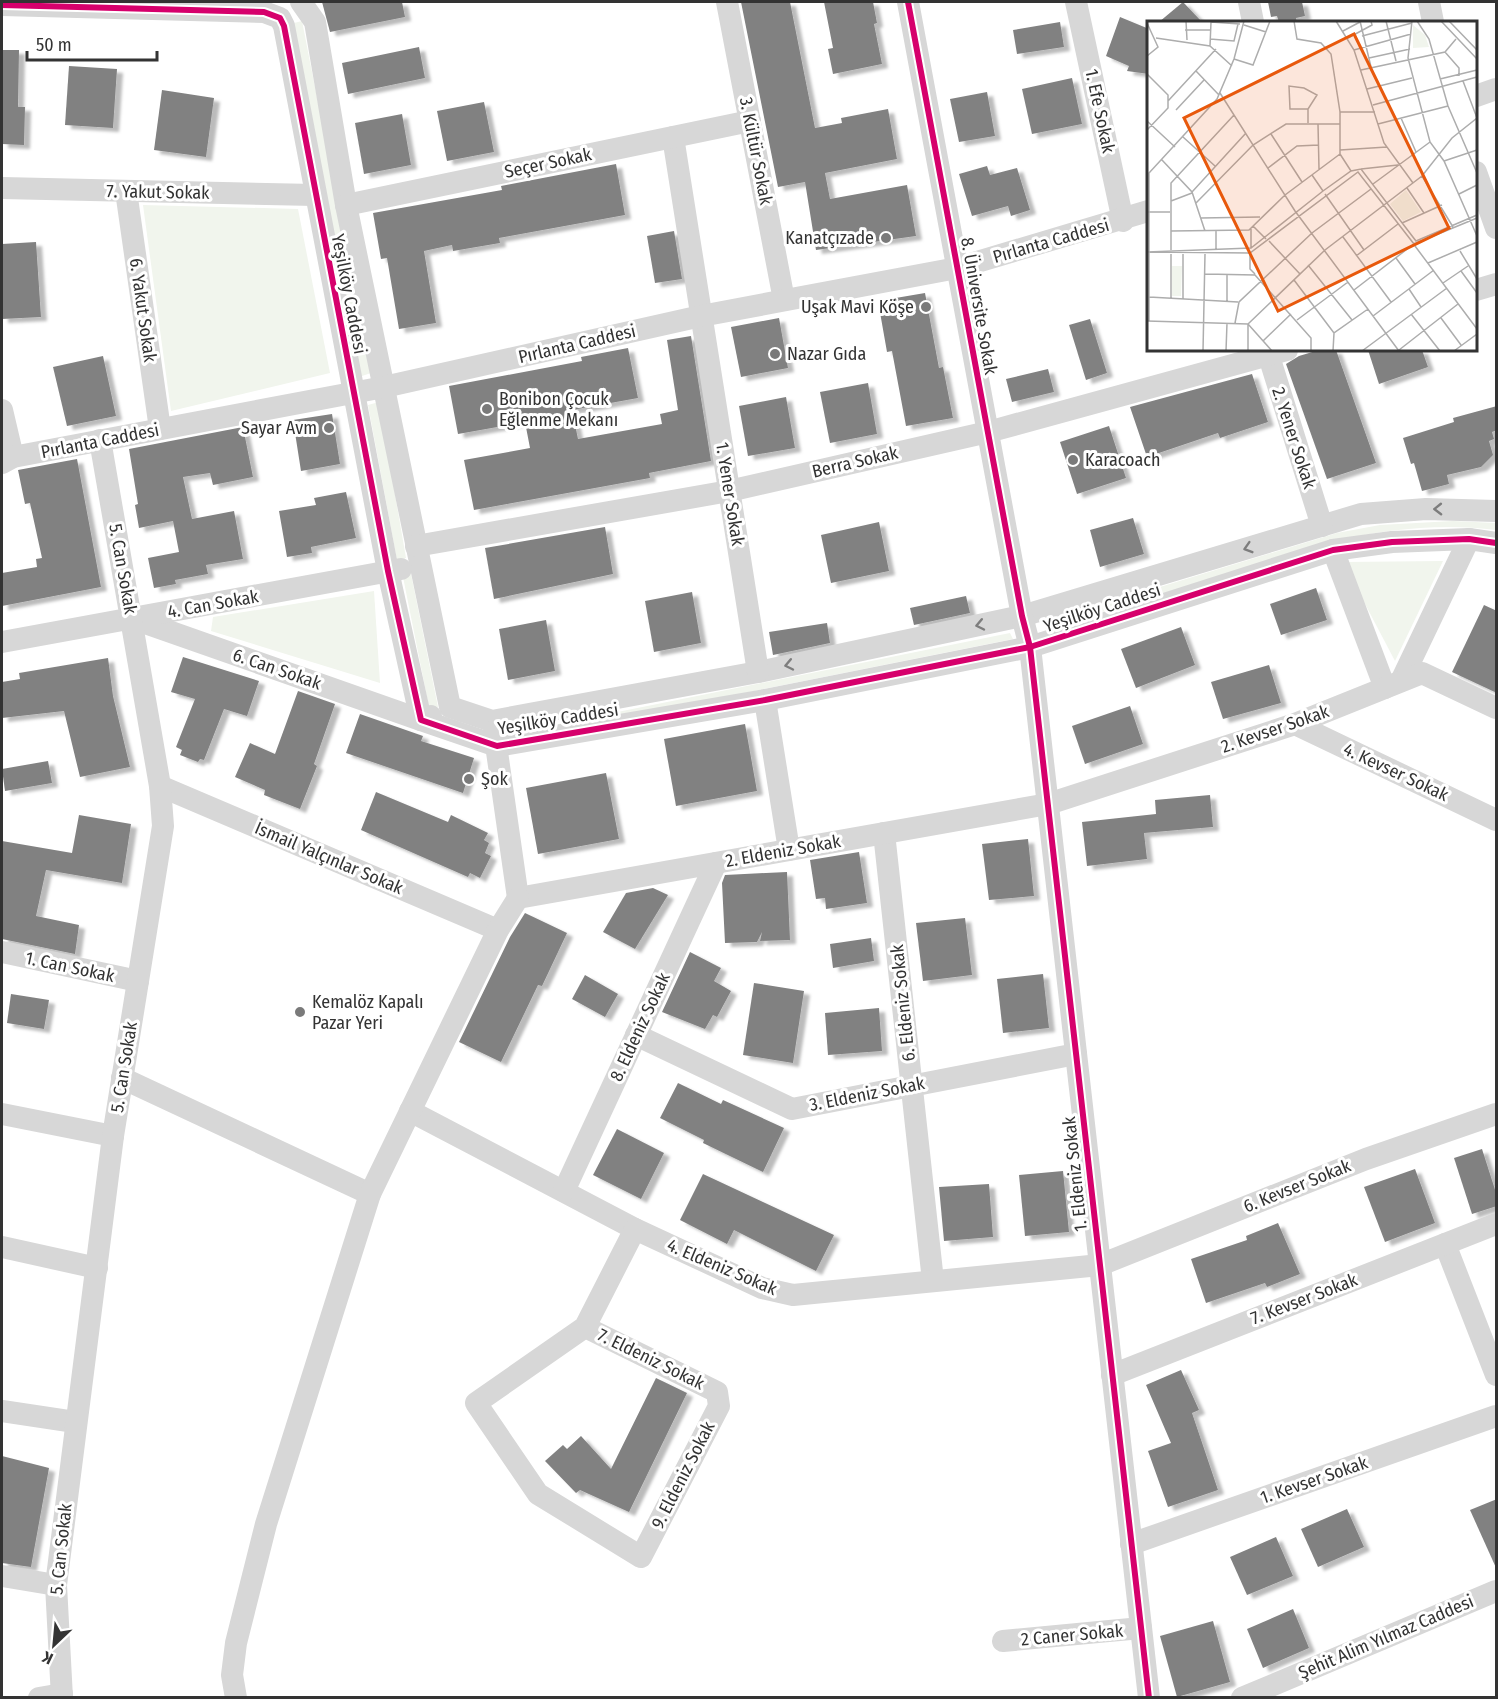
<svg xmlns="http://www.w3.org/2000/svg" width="1498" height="1699" viewBox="0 0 1498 1699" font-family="'Fira Sans Condensed',sans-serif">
<defs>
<filter id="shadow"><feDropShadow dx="6" dy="4" stdDeviation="1.5" flood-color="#0004"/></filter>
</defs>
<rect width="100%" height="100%" fill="#fff"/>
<g fill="#f1f5ed">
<polygon points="302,21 371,373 359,377 294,23"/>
<polygon points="143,205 298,209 330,373 171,411"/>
<polygon points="379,402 406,558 397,560 368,405"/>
<path d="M1453 521 1496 523V530C1443 523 1387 529 1335 541L1046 629 1042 623 1337 533 1380 525Z"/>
<polygon points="1443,561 1395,661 1343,562"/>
<polygon points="411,574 438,707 429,707 403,577"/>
<polygon points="374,591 380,683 211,631 213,617"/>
<polygon points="1010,633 1013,639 534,735 533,729"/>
</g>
<g fill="#818181" filter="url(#shadow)">
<polygon points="322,2 402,2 405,17 330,32"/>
<polygon points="741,2 790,2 815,128 842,123 841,118 888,109 897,159 825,173 830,199 907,185 916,236 816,250 805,182 778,187"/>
<polygon points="824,2 873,2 877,23 874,24 882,64 833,74 828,49 833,48"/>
<polygon points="1183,2 1202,22 1159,22"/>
<polygon points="1268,2 1302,2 1305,16 1296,18 1297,22 1279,22 1277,16 1271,17"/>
<polygon points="1120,17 1149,29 1149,74 1127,71 1129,66 1106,56"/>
<polygon points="1060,22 1064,47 1017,54 1013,30"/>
<polygon points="419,47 425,78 348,94 342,63"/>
<polygon points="2,50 19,50 18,107 25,107 24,145 2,144"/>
<polygon points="69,66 117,69 113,128 65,125"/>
<polygon points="1072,78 1082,124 1032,134 1022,89"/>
<polygon points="162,90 214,98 206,157 154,150"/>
<polygon points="987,92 995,136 959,142 950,99"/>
<polygon points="484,102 494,152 447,161 437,111"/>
<polygon points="402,114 411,165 364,174 355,123"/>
<polygon points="616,164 625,215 499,238 500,243 453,251 452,245 424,251 436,323 399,329 387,258 381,259 373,213 502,190 501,186"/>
<polygon points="987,166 990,175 1017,168 1030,210 1011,216 1008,206 972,216 959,174"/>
<polygon points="674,231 682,279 655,283 647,236"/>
<polygon points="36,242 41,317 2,319 2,244"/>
<polygon points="925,293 939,368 943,367 953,418 906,426 892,351 887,352 878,301"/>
<polygon points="779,318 788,368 741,377 731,327"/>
<polygon points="1090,319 1107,373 1086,380 1069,325"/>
<polygon points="691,336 711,461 649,473 650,478 474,510 464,460 530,448 525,422 458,434 449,386 582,361 581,357 628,348 638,398 572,410 578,439 662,424 660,414 678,410 667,340"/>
<polygon points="1319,350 1336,350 1376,463 1327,479 1286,364 1299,356"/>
<polygon points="1368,350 1422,350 1428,367 1379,384"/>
<polygon points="103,356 116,416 67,426 53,367"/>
<polygon points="1048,369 1054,392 1012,402 1006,379"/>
<polygon points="1252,374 1268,422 1220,438 1218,433 1147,457 1130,407"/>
<polygon points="868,383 877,434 830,443 820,392"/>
<polygon points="786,397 795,448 748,456 739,406"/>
<polygon points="1497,406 1497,430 1492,432 1494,439 1489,441 1493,455 1481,467 1447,475 1449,484 1422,491 1414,463 1411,464 1403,438 1454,422 1453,418"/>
<polygon points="332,414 340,464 301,471 293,420"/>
<polygon points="1109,426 1126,478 1077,494 1060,442"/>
<polygon points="243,427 253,477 213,485 210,473 183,477 192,519 234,511 243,559 206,565 208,574 175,580 176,584 154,588 148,558 179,552 173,521 139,528 135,505 138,504 129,449"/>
<polygon points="77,459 101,587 2,606 2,573 37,567 36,559 42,558 30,503 25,504 18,470"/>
<polygon points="346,492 356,538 311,547 312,553 287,557 279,511 316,505 314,498"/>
<polygon points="1133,518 1144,554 1100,567 1090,530"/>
<polygon points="879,522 889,571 831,583 821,535"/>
<polygon points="605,527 613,574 494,599 485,548"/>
<polygon points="1316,588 1327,620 1281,635 1270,604"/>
<polygon points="692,592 701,643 654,652 645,601"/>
<polygon points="966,596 970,613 914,625 910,608"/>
<polygon points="1484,605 1497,611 1497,693 1452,672"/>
<polygon points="546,620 555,671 508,680 499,629"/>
<polygon points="827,623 830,643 773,655 769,632"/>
<polygon points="1181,627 1195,665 1136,688 1121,649"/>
<polygon points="183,657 259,681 247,716 224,709 204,760 200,759 198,762 180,755 182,750 176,747 195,699 171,692"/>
<polygon points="108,658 113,696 130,767 80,777 64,711 2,718 2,682 20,679 19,673"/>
<polygon points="1269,665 1281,703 1223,719 1211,682"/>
<polygon points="298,691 335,704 314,764 317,766 300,809 264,795 265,790 235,777 250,743 275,754"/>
<polygon points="1130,706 1143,744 1085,764 1072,726"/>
<polygon points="360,714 423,736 421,741 474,758 463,793 346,753"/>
<polygon points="745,724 757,791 676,806 664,739"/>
<polygon points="48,761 52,783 5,791 2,769"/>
<polygon points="606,773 619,839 538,854 526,788"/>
<polygon points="376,792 448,822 451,815 488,833 484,840 489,843 485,853 491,856 480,878 470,873 468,877 361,830"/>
<polygon points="1210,795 1213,827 1144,833 1147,859 1087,866 1082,822 1156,814 1155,800"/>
<polygon points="79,815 131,824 122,883 46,870 36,916 79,925 75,954 2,939 2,841 72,853"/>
<polygon points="1028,839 1034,896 989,900 982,844"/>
<polygon points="859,852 867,903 826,909 825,898 816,899 810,860"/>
<polygon points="787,872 790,940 760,941 762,932 757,942 725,943 722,883 725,875"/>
<polygon points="653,888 668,895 635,949 603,932 626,893"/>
<polygon points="525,913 567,933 542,986 538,985 501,1062 459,1042 510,937"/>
<polygon points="965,918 972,975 923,981 916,923"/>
<polygon points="871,938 874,961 833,968 830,944"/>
<polygon points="690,952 721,968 714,981 731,991 717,1017 713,1015 705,1029 662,1012"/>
<polygon points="1043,974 1049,1028 1003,1033 997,979"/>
<polygon points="585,975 618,994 605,1017 572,999"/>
<polygon points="754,983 804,991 793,1063 743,1055"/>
<polygon points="11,994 49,1000 44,1029 7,1023"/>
<polygon points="879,1008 882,1051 828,1055 825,1013"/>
<polygon points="678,1083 721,1104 723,1100 784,1128 763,1172 703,1143 704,1140 660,1118"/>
<polygon points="617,1129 664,1153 641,1199 593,1175"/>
<polygon points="1482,1149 1497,1196 1497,1206 1472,1214 1454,1158"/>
<polygon points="1415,1169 1435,1223 1385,1242 1364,1187"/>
<polygon points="1063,1171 1069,1232 1025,1236 1019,1175"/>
<polygon points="703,1174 834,1235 816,1271 734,1230 727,1244 680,1220"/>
<polygon points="989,1184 993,1237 944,1241 939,1187"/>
<polygon points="1278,1223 1300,1274 1267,1287 1265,1283 1206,1303 1191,1259 1247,1240 1246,1236"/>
<polygon points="1181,1370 1199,1410 1192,1413 1218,1490 1168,1507 1148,1451 1171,1443 1146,1385"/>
<polygon points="656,1378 687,1393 629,1512 580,1490 576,1493 545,1461 563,1445 567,1449 581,1436 611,1469"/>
<polygon points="2,1456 49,1468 31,1567 2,1563"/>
<polygon points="1497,1499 1497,1570 1470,1510"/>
<polygon points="1347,1509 1364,1547 1318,1567 1301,1529"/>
<polygon points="1276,1537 1293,1576 1247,1595 1230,1557"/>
<polygon points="1293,1609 1309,1648 1263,1668 1247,1629"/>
<polygon points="1213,1621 1230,1682 1177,1697 1160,1636"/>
</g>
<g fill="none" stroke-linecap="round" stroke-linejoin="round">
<g stroke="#d7d7d7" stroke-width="22">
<polyline points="301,2 315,22 346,205 450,707 492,721 758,672 1022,616 1361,514 1426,509 1496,511"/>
<polyline points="727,2 784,300"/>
<polyline points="908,2 1022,616 1030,647 1149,1698"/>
<polyline points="1076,2 1123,221"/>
<polyline points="1249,2 1253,22"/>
<polyline points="1429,2 1433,22"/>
<polyline points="2,5 264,12 280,18 284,26 388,571 421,720 497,746 765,700 1030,647 1333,550 1392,542 1469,539 1496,543"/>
<polyline points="1476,96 1496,89"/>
<polyline points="673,137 758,672"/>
<polyline points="1476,172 1496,228"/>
<polyline points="2,188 315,195"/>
<polyline points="126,191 160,429"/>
<polyline points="346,205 750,121"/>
<polyline points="1476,290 1496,284"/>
<polyline points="1267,350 1322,526"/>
<polyline points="2,410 13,457"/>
<polyline points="2,463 13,457 384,387 701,316 957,268 1148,211"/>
<polyline points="416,546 729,491 988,432 1287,350"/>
<polyline points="1333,550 1385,688"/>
<polyline points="134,619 421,720 431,716"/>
<polyline points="2,642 401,569"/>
<polyline points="1401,681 1469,539"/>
<polyline points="765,700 789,850"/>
<polyline points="1295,724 1496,820"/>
<polyline points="494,731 518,898"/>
<polyline points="160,786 498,930"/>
<polyline points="884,833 933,1281"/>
<polyline points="518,898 1048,804 1295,724 1422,673 1496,708"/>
<polyline points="2,952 138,981"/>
<polyline points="636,1035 792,1109 1076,1054"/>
<polyline points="122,1078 370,1194"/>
<polyline points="410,1111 635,1229 762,1288 793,1295 1100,1265 1366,1159 1496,1114"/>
<polyline points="2,1114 113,1136"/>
<polyline points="564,1191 716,863"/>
<polyline points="1445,1244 1496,1375"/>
<polyline points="2,1247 97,1268"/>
<polyline points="585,1327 717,1392 719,1406 641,1557 538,1494 476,1403 585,1327 635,1229"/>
<polyline points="1112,1375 1496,1224"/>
<polyline points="2,1411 75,1422"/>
<polyline points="1131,1544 1496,1416"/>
<polyline points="2,1576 56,1585"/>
<polyline points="1003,1641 1141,1628"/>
<polyline points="39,1698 62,1694"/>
<polyline points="62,1698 56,1585 113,1136 163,826 160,786 100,440"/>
<polyline points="236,1698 232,1675 236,1643 266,1524 370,1194 498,930 518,898"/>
<polyline points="1242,1698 1496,1591"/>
</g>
<defs>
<g id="cycleway">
<polyline points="908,2 1022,616 1030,647 1149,1698"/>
<polyline points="2,5 264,12 280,18 284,26 388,571 421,720 497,746 765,700 1030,647 1333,550 1392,542 1469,539 1496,543"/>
</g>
</defs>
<use href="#cycleway" stroke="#fff" stroke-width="10"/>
<use href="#cycleway" stroke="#d6006c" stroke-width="6"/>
</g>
<defs><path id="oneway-chevron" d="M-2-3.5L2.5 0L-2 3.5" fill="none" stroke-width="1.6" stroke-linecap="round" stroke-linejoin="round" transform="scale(1.5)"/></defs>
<g stroke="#7d7d7d">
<use href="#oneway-chevron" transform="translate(1438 509) rotate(179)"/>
<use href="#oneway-chevron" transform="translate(1248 548) rotate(163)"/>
<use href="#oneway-chevron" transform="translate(980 625) rotate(168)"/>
<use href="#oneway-chevron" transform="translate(789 665) rotate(168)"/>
</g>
<g fill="#7a7a7a" stroke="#fff" stroke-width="2">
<circle cx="886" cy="238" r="6"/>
<circle cx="926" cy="307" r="6"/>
<circle cx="775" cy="354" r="6"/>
<circle cx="487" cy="409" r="6"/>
<circle cx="329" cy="428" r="6"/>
<circle cx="1073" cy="460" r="6"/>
<circle cx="469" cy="779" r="6"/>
<circle cx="300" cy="1012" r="6"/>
</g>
<g text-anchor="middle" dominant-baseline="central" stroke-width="6" stroke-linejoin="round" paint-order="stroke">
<g font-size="18" fill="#333" stroke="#fff">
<text transform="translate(1100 111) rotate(78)">1. Efe Sokak</text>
<text transform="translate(756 151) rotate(79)">3. Kültür Sokak</text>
<text transform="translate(548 163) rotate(-12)">Seçer Sokak</text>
<text transform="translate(158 192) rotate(1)">7. Yakut Sokak</text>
<text transform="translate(1051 241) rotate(-16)">Pırlanta Caddesi</text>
<text transform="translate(349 294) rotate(79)">Yeşilköy Caddesi</text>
<text transform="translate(979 306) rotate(80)">8. Üniversite Sokak</text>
<text transform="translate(143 310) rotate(82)">6. Yakut Sokak</text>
<text transform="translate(577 344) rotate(-13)">Pırlanta Caddesi</text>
<text transform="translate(1294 438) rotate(72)">2. Yener Sokak</text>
<text transform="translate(100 441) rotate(-11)">Pırlanta Caddesi</text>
<text transform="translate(855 462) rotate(-13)">Berra Sokak</text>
<text transform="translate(730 494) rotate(81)">1. Yener Sokak</text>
<text transform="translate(123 569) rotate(80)">5. Can Sokak</text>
<text transform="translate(213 604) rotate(-10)">4. Can Sokak</text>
<text transform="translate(1102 608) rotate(-18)">Yeşilköy Caddesi</text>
<text transform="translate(277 669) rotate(19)">6. Can Sokak</text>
<text transform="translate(558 719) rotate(-9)">Yeşilköy Caddesi</text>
<text transform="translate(1275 729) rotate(-19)">2. Kevser Sokak</text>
<text transform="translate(1396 772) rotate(25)">4. Kevser Sokak</text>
<text transform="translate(783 851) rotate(-10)">2. Eldeniz Sokak</text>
<text transform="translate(329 858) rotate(23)">İsmail Yalçınlar Sokak</text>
<text transform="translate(70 967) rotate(12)">1. Can Sokak</text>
<text transform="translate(903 1003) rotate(-96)">6. Eldeniz Sokak</text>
<text transform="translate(640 1027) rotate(-65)">8. Eldeniz Sokak</text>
<text transform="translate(124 1067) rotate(-81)">5. Can Sokak</text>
<text transform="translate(867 1094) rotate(-11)">3. Eldeniz Sokak</text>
<text transform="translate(1075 1174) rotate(-96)">1. Eldeniz Sokak</text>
<text transform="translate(1297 1186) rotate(-22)">6. Kevser Sokak</text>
<text transform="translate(722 1267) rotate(23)">4. Eldeniz Sokak</text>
<text transform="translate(1304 1299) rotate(-21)">7. Kevser Sokak</text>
<text transform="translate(651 1359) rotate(26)">7. Eldeniz Sokak</text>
<text transform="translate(683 1475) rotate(-63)">9. Eldeniz Sokak</text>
<text transform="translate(1314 1480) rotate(-19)">1. Kevser Sokak</text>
<text transform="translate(61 1549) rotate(-84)">5. Can Sokak</text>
<text transform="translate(1072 1635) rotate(-5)">2 Caner Sokak</text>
<text transform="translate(1386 1637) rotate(-23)">Şehit Alim Yılmaz Caddesi</text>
</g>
<g font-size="18" fill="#333" stroke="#fff" text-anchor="start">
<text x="874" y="238" text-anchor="end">Kanatçızade</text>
<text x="914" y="307" text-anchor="end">Uşak Mavi Köşe</text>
<text x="787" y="354">Nazar Gıda</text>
<text x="499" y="399">Bonibon Çocuk<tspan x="499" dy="21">Eğlenme Mekanı</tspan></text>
<text x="317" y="428" text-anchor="end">Sayar Avm</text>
<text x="1085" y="460">Karacoach</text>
<text x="481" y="779">Şok</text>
<text x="312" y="1002">Kemalöz Kapalı<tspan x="312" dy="21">Pazar Yeri</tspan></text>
</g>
</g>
<g transform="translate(1147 21)">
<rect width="330" height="330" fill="#fff"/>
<path d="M266 4 278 14 282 26 266 27ZM259 169 274 191 256 200 243 183ZM25 245H35L34 275H25Z" fill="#f1f5ed"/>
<path fill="none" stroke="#adadad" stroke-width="1.5" d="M39 0 40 19M147 0 150 18 174 22 184 33 193 91V133M189 0 207 29 237 122 266 162M213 0 224 46M239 0 249 40M265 0 261 37 283 121 297 140 330 215M270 0 282 18 301 85 330 152M294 0 330 38M302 0 330 29M64 1 93 3M0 2 11 26 0 35M97 4 119 11M38 9H63M196 10 213 1M215 15 265 2M9 17 63 25 85 45M201 17 225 4 224 0M63 18 87 20 91 3M63 25 64 1M207 29 264 13M298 31 312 47V55M222 37 263 28M87 38 106 44 123 0M214 49 298 31 309 18M49 50 72 74M0 53 21 74V87L0 109M293 58 330 49M220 68 265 57M73 72 148 190 252 330M21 80 69 28M226 84 330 56M29 89 57 59M193 91H228M254 97 269 131M0 100 28 126M161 102V88L170 74 157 67 142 65 143 88H161M171 103 172 148M231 103 301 85M124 113 155 161M36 116 68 145M193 129 240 126M193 133 204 150M15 139 45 171 58 210M297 140 330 129M121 147 150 125 172 124M214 148 251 144M165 154 176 170M275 155 306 206M226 163 283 121M260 167 277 192M45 171 99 112M178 173 217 229M312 173 330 164M24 180 45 172M49 182 106 124 139 103H193M1 191H23M54 197 113 196M255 202 295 184M106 205 119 218M104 208V227M24 210 102 209 138 174 193 133M69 210V229M196 216 244 281M122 220 153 253M268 225 330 308M24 229V162L87 94M313 230 330 258M0 231 104 227 176 170 204 150 214 148 269 220 330 194M2 231 103 232 211 151 267 223 330 197M103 232V248L108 253M24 233V278M36 233V278M209 235 251 203M249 237 268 263M281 242 330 221M161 244 205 299M314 250 330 272M58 253 108 254 164 317V330M147 259 187 312M296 262 321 245M262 268 274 286M207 269 268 222M2 276 91 281M80 280V254M264 293 293 330M226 295 287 249M294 297 314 324M150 299 201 261M0 300 101 303 178 229 275 155 305 117 330 97 316 60M2 300V152L70 78 87 38 97 0M88 302 92 281 165 212 224 168M101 303 125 330M116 320 144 293M252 329 311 283M56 330 58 233M79 330 80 302M101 330V303M186 330 187 312 221 288M215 330 300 267M307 330 330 313"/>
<path fill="#e8590c" fill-opacity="0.15" stroke="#e8590c" stroke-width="3" d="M207 13 302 207 131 290 37 97Z"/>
<rect width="330" height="330" fill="none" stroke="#333" stroke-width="3"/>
</g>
<rect width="1498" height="1699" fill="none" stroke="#333333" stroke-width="6"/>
<g transform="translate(54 1645) rotate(206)" stroke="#ffffff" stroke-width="4.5" paint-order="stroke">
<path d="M0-4.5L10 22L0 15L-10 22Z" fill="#333333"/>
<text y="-9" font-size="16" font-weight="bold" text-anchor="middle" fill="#333333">K</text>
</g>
<path d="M27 51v9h130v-9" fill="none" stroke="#333333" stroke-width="3"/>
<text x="36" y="51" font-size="18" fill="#333333" stroke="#ffffff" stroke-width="4.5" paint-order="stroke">50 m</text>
</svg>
